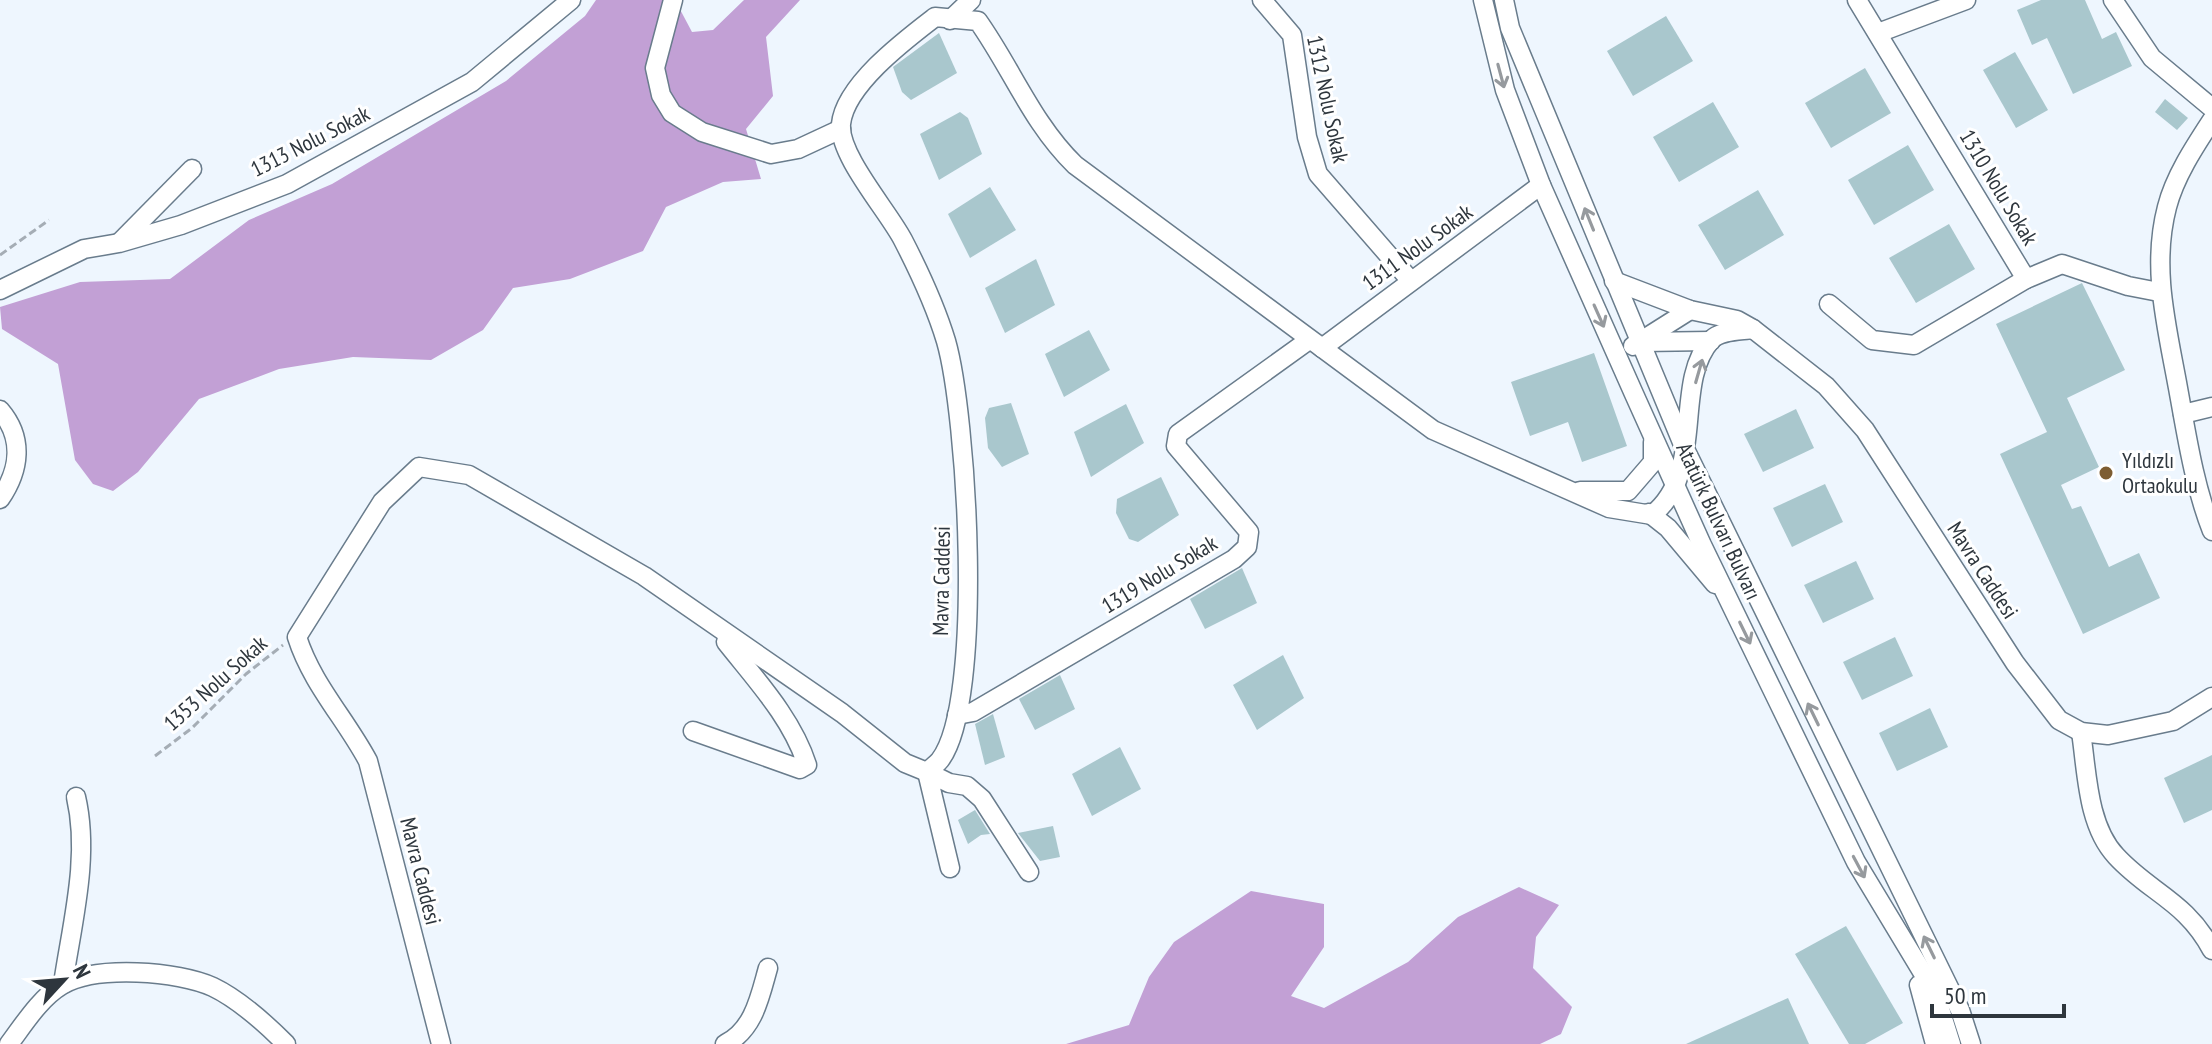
<svg xmlns="http://www.w3.org/2000/svg" width="2212" height="1044" viewBox="0 0 2212 1044" font-family="'PT Sans Narrow',sans-serif">
<rect width="100%" height="100%" fill="#eef6fe"/>
<g fill="#c2a0d5">
<polygon points="596,0 675,0 692,32 713,30 744,0 800,0 766,37 773,96 746,129 761,179 723,182 666,207 643,251 570,279 513,288 483,330 431,360 353,357 279,369 199,399 138,472 113,491 93,484 75,460 58,364 2,329 0,307 80,282 170,279 249,220 332,184 506,81 585,16"/>
<polygon points="1519,887 1559,905 1536,937 1533,968 1572,1007 1561,1034 1540,1044 1066,1044 1129,1025 1149,977 1174,942 1251,891 1324,904 1324,947 1291,996 1324,1008 1408,962 1458,917"/>
</g>
<g fill="#a9c7cd">
<polygon points="2041,0 2085,0 2102,39 2116,32 2132,66 2073,94 2047,38 2032,45 2017,10"/>
<polygon points="1666,16 1693,61 1633,96 1607,51"/>
<polygon points="939,33 957,73 911,100 902,92 893,67"/>
<polygon points="2015,52 2048,110 2016,128 1983,70"/>
<polygon points="1865,68 1891,113 1831,148 1805,103"/>
<polygon points="2165,99 2188,118 2177,130 2155,112"/>
<polygon points="1713,102 1739,147 1679,182 1653,137"/>
<polygon points="960,112 968,118 982,154 939,180 920,134"/>
<polygon points="1908,145 1934,190 1874,225 1848,180"/>
<polygon points="990,187 1016,230 970,258 948,214"/>
<polygon points="1758,190 1784,235 1725,270 1698,225"/>
<polygon points="1949,224 1975,269 1916,303 1889,258"/>
<polygon points="1036,259 1055,305 1005,333 985,288"/>
<polygon points="2082,283 2125,370 2067,398 2099,467 2061,485 2072,509 2081,506 2109,567 2139,553 2160,598 2083,634 2000,454 2047,432 1996,324"/>
<polygon points="1089,330 1110,370 1064,397 1045,354"/>
<polygon points="1594,353 1627,446 1582,462 1568,422 1530,436 1511,382"/>
<polygon points="1011,403 1029,454 1002,467 988,448 985,418 989,408"/>
<polygon points="1126,404 1144,443 1091,477 1074,432"/>
<polygon points="1796,409 1814,448 1763,472 1744,434"/>
<polygon points="1161,477 1179,515 1138,542 1129,539 1116,513 1117,499"/>
<polygon points="1825,484 1843,522 1792,547 1773,508"/>
<polygon points="1856,561 1874,599 1823,623 1804,585"/>
<polygon points="1242,568 1257,603 1205,629 1190,599"/>
<polygon points="1895,637 1913,676 1862,700 1843,662"/>
<polygon points="1283,655 1304,698 1257,730 1233,685"/>
<polygon points="1060,675 1075,709 1035,730 1019,699"/>
<polygon points="1930,708 1948,747 1897,771 1879,733"/>
<polygon points="993,714 1005,757 985,765 975,724"/>
<polygon points="1120,747 1141,789 1092,816 1072,774"/>
<polygon points="2212,755 2212,810 2184,823 2164,778"/>
<polygon points="975,810 990,834 981,835 968,844 958,820"/>
<polygon points="1053,826 1060,857 1040,861 1018,833"/>
<polygon points="1846,926 1903,1023 1865,1044 1849,1044 1795,954"/>
<polygon points="1788,998 1809,1044 1686,1044"/>
</g>
<g fill="none" stroke-linecap="round" stroke-linejoin="round">
<defs>
<g id="minor">
<polyline points="673,0 655,68 661,95 672,113 702,132 771,154 798,149 841,129"/>
<polyline points="1262,0 1292,35 1307,137 1318,174 1411,281"/>
<polyline points="1483,0 1505,90 1541,185 1634,394 1702,545 1856,862 1935,993 1951,1044"/>
<polyline points="1504,0 1510,28 1684,447 1960,1010 1971,1044"/>
<polyline points="1857,0 2026,279 2062,264 2128,286 2159,292"/>
<polyline points="2113,0 2152,58 2212,108"/>
<polyline points="950,20 971,0"/>
<polyline points="1878,33 1966,0"/>
<path d="M2212 120C2195 146 2175 176 2167 207 2151 268 2167 327 2178 388 2187 437 2194 485 2212 531"/>
<polyline points="121,241 192,169"/>
<polyline points="1614,281 1690,310 1737,320 1753,329 1826,386 1865,430 2015,663 2059,720 2081,732 2108,735 2173,721 2212,697"/>
<polyline points="0,290 84,249 119,243 181,225 287,184 472,82 571,0"/>
<polyline points="1829,304 1872,340 1914,345 2026,279"/>
<polyline points="1641,342 1711,341"/>
<polyline points="1633,346 1690,310"/>
<polyline points="1322,348 1541,185"/>
<path d="M0 410C24 438 20 470 0 499"/>
<polyline points="2183,414 2212,407"/>
<polyline points="1580,491 1628,491 1653,462 1653,442"/>
<polyline points="1649,513 1668,528 1715,584"/>
<polyline points="957,715 973,712 1234,559 1247,547 1249,532 1176,446 1178,434 1309,340"/>
<path d="M693 731 800 769 807 765C792 718 756 680 726 642"/>
<path d="M2081 732C2087 771 2087 825 2116 856 2150 893 2186 901 2212 950"/>
<polyline points="950,868 927,772 949,783 967,786 982,799 1029,872"/>
<path d="M63 984C72 923 90 857 76 797"/>
<polyline points="1919,985 1935,1044"/>
<path d="M9 1044C24 1024 40 998 62 985 96 965 178 971 213 987 238 999 266 1024 286 1044"/>
<path d="M441 1044 368 761C345 718 312 684 297 637L382 502 419 467 469 475 644 576 842 713 905 763 927 772C931 768 937 764 940 760 985 701 967 414 946 341 936 308 919 271 903 240 888 211 838 155 841 124 845 85 905 40 935 17L978 21C1012 69 1032 123 1075 165L1433 430 1609 508 1652 515C1707 471 1672 384 1711 340 1721 330 1741 331 1753 329"/>
<path d="M725 1044C754 1030 760 996 768 968"/>
</g>
</defs>
<use href="#minor" stroke="#697c8c" stroke-width="21"/>
<g stroke="#a5adb5" stroke-width="3" stroke-dasharray="8 4" stroke-linecap="butt">
<polyline points="0,255 49,220"/>
<polyline points="155,756 192,728 246,674 283,645"/>
</g>
<use href="#minor" stroke="#fff" stroke-width="18"/>
</g>
<defs><path id="oneway-shaft" d="M-6 0H5M1.5-3L5.5 0L1.5 3" fill="none" stroke-width="1.6" stroke-linecap="round" stroke-linejoin="round" transform="scale(2)"/></defs>
<g stroke="#969a9e">
<use href="#oneway-shaft" transform="translate(1501 76) rotate(75)"/>
<use href="#oneway-shaft" transform="translate(1589 219) rotate(-112)"/>
<use href="#oneway-shaft" transform="translate(1599 316) rotate(66)"/>
<use href="#oneway-shaft" transform="translate(1699 371) rotate(-74)"/>
<use href="#oneway-shaft" transform="translate(1745 633) rotate(64)"/>
<use href="#oneway-shaft" transform="translate(1813 714) rotate(-116)"/>
<use href="#oneway-shaft" transform="translate(1859 867) rotate(62)"/>
<use href="#oneway-shaft" transform="translate(1929 947) rotate(-116)"/>
</g>
<circle fill="#7d5d32" stroke="#fff" stroke-width="3" cx="2106" cy="473" r="8"/>
<g text-anchor="middle" dominant-baseline="central" stroke-width="6" stroke-linejoin="round" paint-order="stroke">
<g font-size="22" fill="#2e363d" stroke="#fff">
<text transform="translate(1328 99) rotate(78)">1312 Nolu Sokak</text>
<text transform="translate(310 141) rotate(-27)">1313 Nolu Sokak</text>
<text transform="translate(1999 187) rotate(59)">1310 Nolu Sokak</text>
<text transform="translate(1417 247) rotate(-36)">1311 Nolu Sokak</text>
<text transform="translate(1719 521) rotate(65)">Atatürk Bulvarı Bulvarı</text>
<text transform="translate(1983 570) rotate(57)">Mavra Caddesi</text>
<text transform="translate(1159 574) rotate(-31)">1319 Nolu Sokak</text>
<text transform="translate(941 581) rotate(-89)">Mavra Caddesi</text>
<text transform="translate(215 683) rotate(-42)">1353 Nolu Sokak</text>
<text transform="translate(421 871) rotate(76)">Mavra Caddesi</text>
</g>
<g font-size="22" fill="#2e363d" stroke="#fff" text-anchor="start">
<text x="2122" y="460">Yıldızlı<tspan x="2122" dy="25">Ortaokulu</tspan></text>
</g>
</g>
<g transform="translate(64 980) rotate(64)" stroke="#ffffff" stroke-width="6" paint-order="stroke">
<path d="M0-6L14 30L0 20L-14 30Z" fill="#2e363d"/>
<text y="-12" font-size="22" font-weight="bold" text-anchor="middle" fill="#2e363d">N</text>
</g>
<path d="M1932 1004v12h132v-12" fill="none" stroke="#2e363d" stroke-width="4"/>
<text x="1944" y="1004" font-size="24" fill="#2e363d" stroke="#ffffff" stroke-width="6" paint-order="stroke">50 m</text>
</svg>
